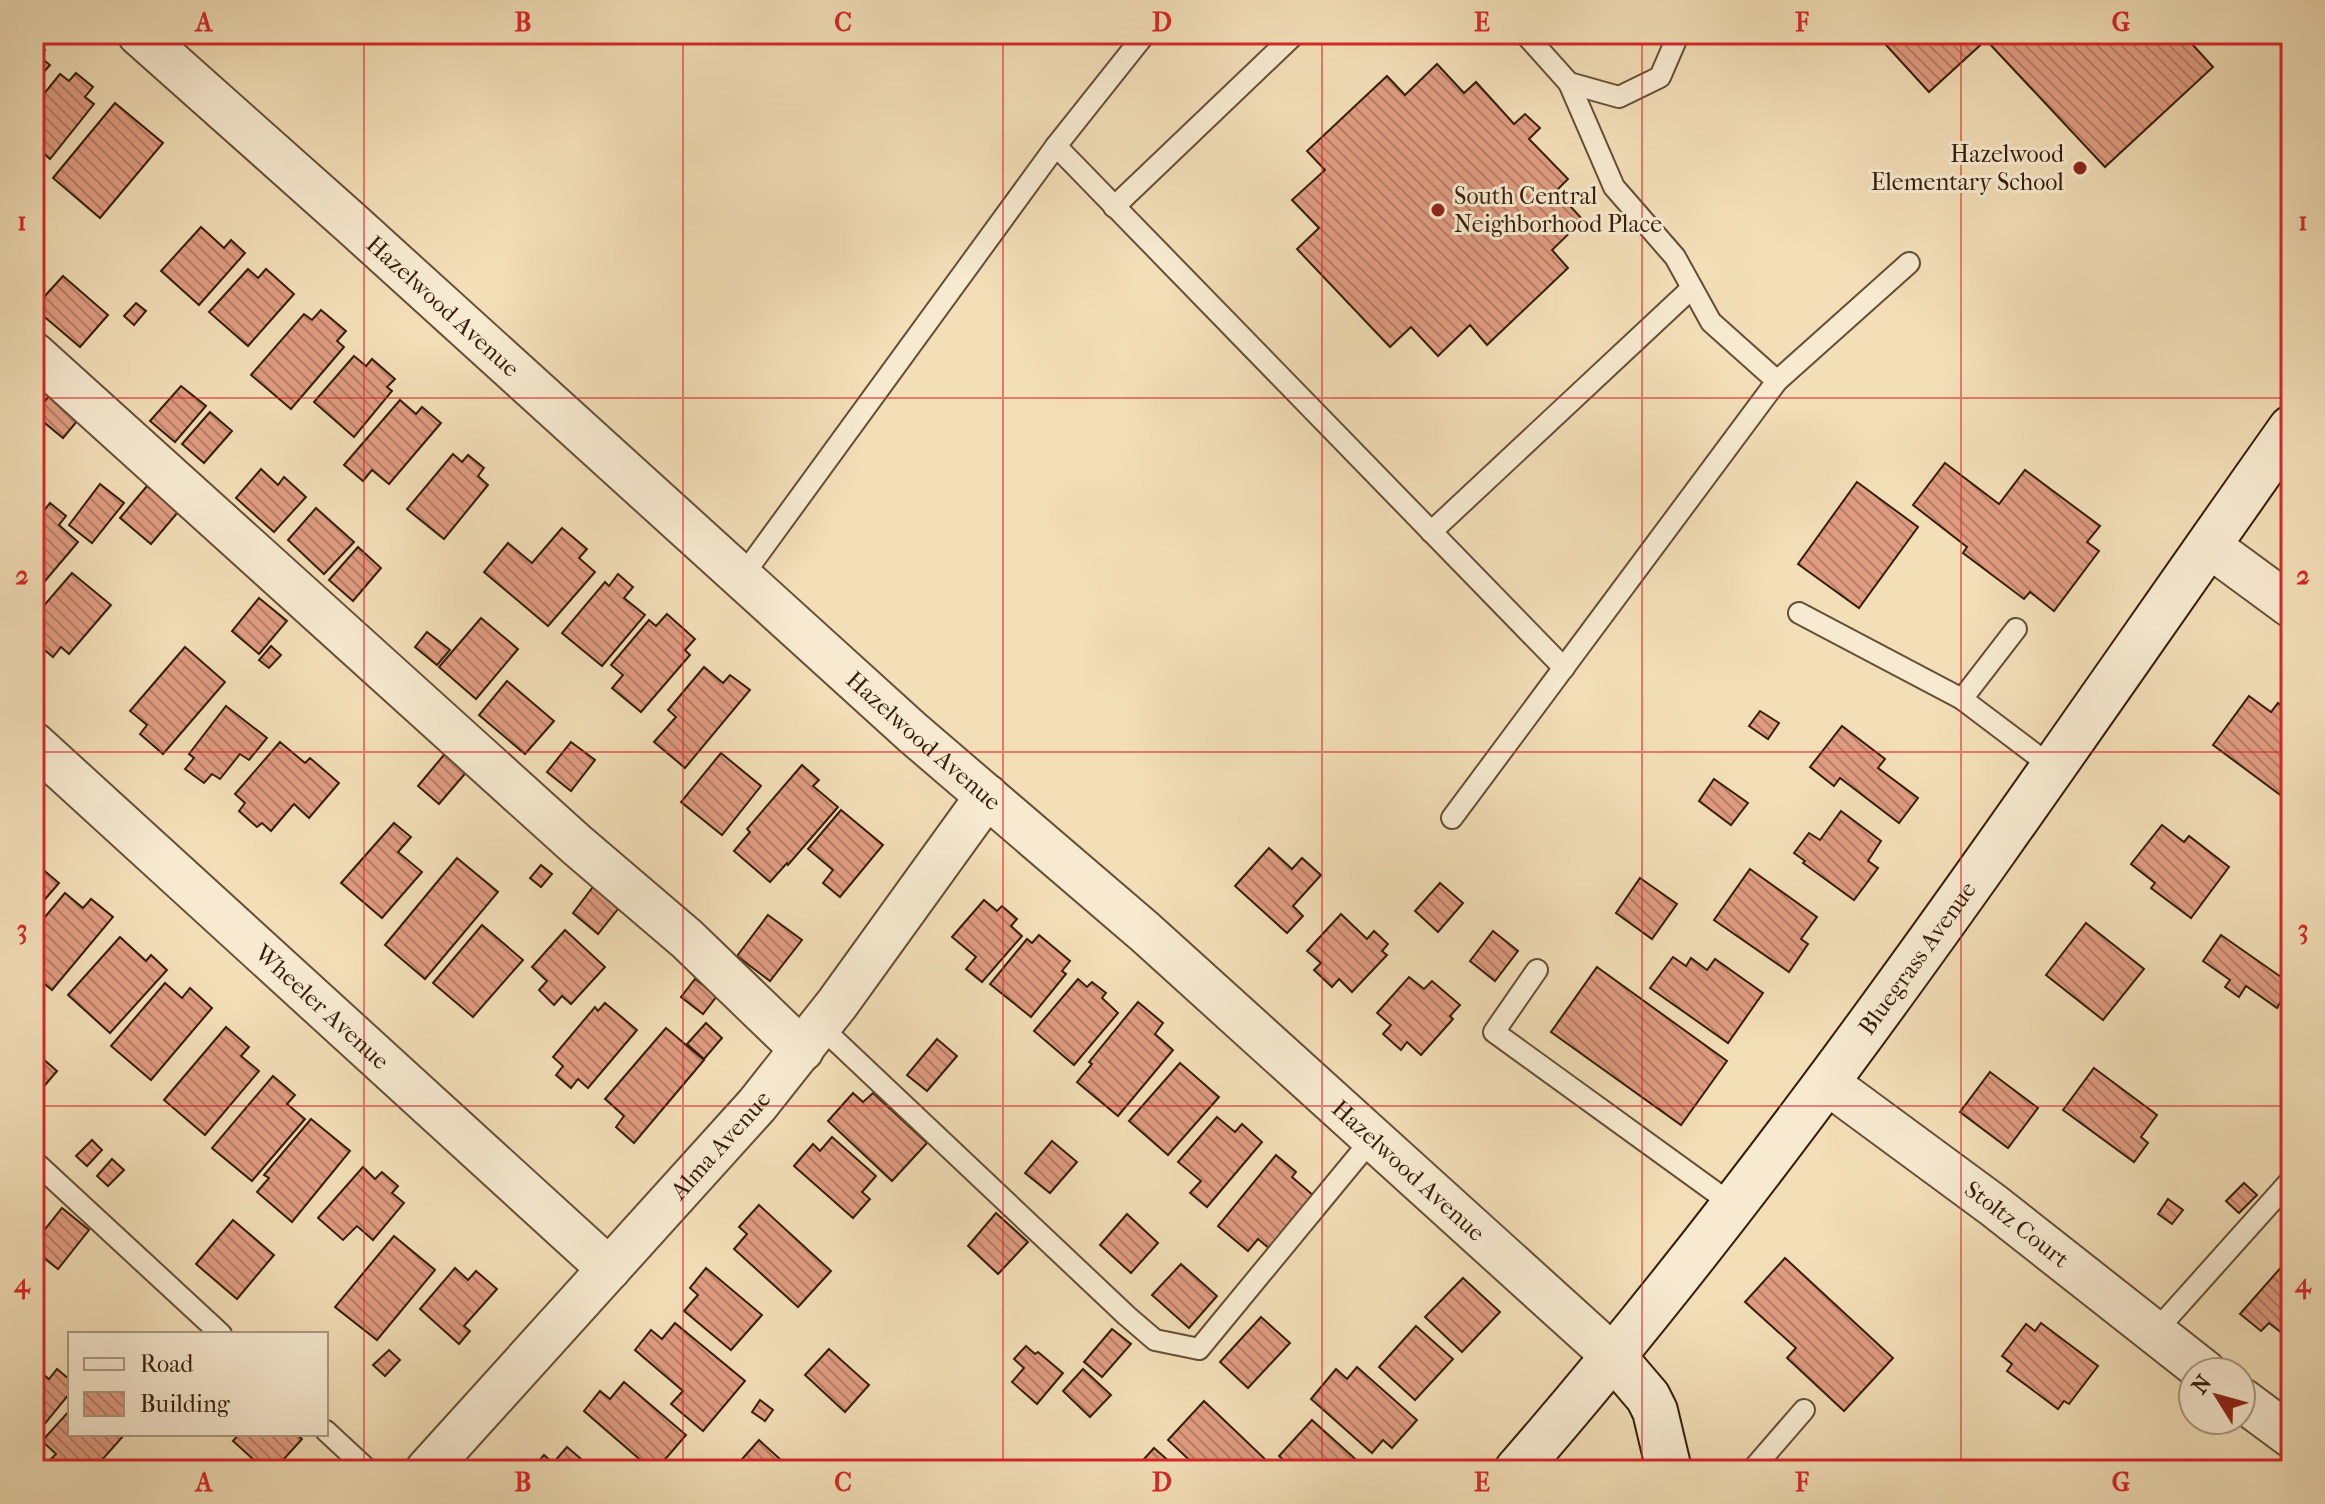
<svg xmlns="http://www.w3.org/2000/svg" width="2325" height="1504" viewBox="0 0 2325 1504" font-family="'IM FELL French Canon',serif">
<defs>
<pattern id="building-back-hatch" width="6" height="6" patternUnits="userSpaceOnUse" patternTransform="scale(2)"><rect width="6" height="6" fill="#e09c81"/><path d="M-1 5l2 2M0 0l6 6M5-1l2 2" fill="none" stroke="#b67f68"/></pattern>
</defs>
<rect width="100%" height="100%" fill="#f2deb7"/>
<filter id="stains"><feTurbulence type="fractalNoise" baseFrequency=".0025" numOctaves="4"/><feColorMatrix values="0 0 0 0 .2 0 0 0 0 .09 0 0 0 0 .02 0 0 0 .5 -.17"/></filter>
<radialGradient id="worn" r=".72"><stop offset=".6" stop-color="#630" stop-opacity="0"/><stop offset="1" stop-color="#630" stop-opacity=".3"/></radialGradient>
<g fill="url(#building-back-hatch)" stroke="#361e0b" stroke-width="2">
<polygon points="1876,34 2183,34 2213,67 2105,167 1986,40 1929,92"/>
<polygon points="34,41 45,50 40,57 50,65 34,83"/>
<polygon points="1437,64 1464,93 1476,82 1514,124 1525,114 1540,128 1529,139 1568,179 1556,191 1583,220 1552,250 1568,268 1487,345 1470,325 1438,356 1411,327 1390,347 1297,249 1319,228 1292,200 1325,170 1307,151 1387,76 1405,95"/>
<polygon points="76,73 93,87 85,97 94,104 50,159 34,145 34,106 60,74 69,81"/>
<polygon points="115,103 163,143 100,218 53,178"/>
<polygon points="201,227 224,248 231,240 245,253 199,305 161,271"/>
<polygon points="248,269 258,278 266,269 294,294 248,346 209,312"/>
<polygon points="63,276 108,315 80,347 34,308"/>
<polygon points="136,303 146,311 134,325 124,316"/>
<polygon points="321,310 346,331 337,341 344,347 291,409 251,375 304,314 312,320"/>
<polygon points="354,356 366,366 372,359 395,379 387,387 392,391 354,437 314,402"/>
<polygon points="181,386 206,406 175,442 150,421"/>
<polygon points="49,396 78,420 63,438 34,414"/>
<polygon points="400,400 416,414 422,407 441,423 389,484 372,470 363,481 344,465"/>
<polygon points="210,412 232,431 204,463 182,444"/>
<polygon points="453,454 462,462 468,455 484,468 478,476 488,485 444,539 407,509"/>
<polygon points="1945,463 1999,504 2025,470 2100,526 2087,542 2099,551 2054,611 2030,592 2024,599 1963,553 1967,547 1913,505"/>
<polygon points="261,469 278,485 284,477 306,497 274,532 236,498"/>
<polygon points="1857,482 1918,527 1859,608 1798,564"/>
<polygon points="100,484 124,503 92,543 69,525"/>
<polygon points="147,486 178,512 151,544 120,518"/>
<polygon points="50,503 66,516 59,525 78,542 34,594 34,514 39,508 43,512"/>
<polygon points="316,508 354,542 324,574 288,540"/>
<polygon points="562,528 587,549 579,558 595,572 548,626 484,572 508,543 532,563"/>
<polygon points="358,547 381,568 353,601 329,580"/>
<polygon points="72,573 111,605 69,654 61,647 53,657 34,641 34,635 39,629 34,624 34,617"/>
<polygon points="618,574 633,587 624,598 645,615 602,666 562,633 605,582 609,586"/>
<polygon points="259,598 287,621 259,654 232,631"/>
<polygon points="667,614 695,639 685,650 690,655 641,712 612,688 623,675 611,665 649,620 656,626"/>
<polygon points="481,618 518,649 476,699 439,667"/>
<polygon points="427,632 450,650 437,665 415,647"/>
<polygon points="271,646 281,655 269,668 259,660"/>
<polygon points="185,647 225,682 163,754 140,734 147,725 130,711"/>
<polygon points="704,667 723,683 730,675 750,690 685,768 654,742 676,717 668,710"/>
<polygon points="507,681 554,721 525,754 479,715"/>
<polygon points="2249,696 2271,712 2278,703 2291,713 2291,803 2213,745"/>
<polygon points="226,706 267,738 249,760 240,754 220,779 212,774 204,783 185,769 194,758 189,754"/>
<polygon points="1760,711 1779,723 1768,739 1749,726"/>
<polygon points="1842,726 1885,759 1878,768 1918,798 1899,823 1840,778 1834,786 1810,767"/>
<polygon points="280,742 305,763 310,758 339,783 309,818 294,804 271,831 262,823 257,827 239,811 245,803 235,794"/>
<polygon points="571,742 595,760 571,791 547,772"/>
<polygon points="448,750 469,769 439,804 418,786"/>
<polygon points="721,753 761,786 722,835 681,802"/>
<polygon points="802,765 819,780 813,786 838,807 788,865 787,863 770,882 734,851 750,832 747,829"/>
<polygon points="1714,779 1748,803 1731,825 1699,801"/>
<polygon points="841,810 883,845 840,897 823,883 833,870 808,849"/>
<polygon points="1841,811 1881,841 1868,861 1878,868 1854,900 1803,863 1805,861 1794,853 1809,833 1820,840"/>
<polygon points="394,823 411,837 398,852 422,872 382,918 341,883"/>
<polygon points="2162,825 2184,842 2189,836 2229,867 2191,918 2151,888 2155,883 2131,864"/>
<polygon points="1269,848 1292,869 1302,858 1321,875 1293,906 1303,916 1287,933 1235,886"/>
<polygon points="457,858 498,892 425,979 385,945"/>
<polygon points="34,862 59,883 34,912"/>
<polygon points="541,865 552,874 541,887 530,878"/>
<polygon points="1750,869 1817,917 1801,939 1808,944 1789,972 1714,920"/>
<polygon points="1640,878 1677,904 1652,939 1616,913"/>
<polygon points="596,883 622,904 598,934 573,913"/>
<polygon points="1440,883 1463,903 1438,932 1415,911"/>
<polygon points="65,893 83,908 91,899 113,917 52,990 34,975 34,930"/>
<polygon points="984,900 997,911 1002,906 1017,919 1011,926 1022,936 982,982 966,969 976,957 952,937"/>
<polygon points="1341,914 1367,939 1374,931 1388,944 1382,951 1387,955 1352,992 1339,979 1332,987 1314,970 1321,963 1307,951"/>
<polygon points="768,915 802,940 770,981 737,956"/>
<polygon points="2086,923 2144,969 2103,1020 2046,975"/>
<polygon points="482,925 523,960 473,1017 433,983"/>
<polygon points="565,930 605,967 571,1004 562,996 554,1005 539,990 547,981 532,967"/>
<polygon points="1493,931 1518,951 1495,981 1470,961"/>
<polygon points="1039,935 1070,961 1062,971 1066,974 1031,1017 990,984 1027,939 1032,943"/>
<polygon points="2221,935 2291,984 2277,1008 2246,986 2239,997 2225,987 2230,980 2203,961"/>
<polygon points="120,937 146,961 151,955 167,970 110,1033 68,995"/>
<polygon points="1673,957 1686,966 1691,958 1707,970 1715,959 1763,993 1728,1043 1650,988"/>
<polygon points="1597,967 1727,1061 1681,1125 1551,1032"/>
<polygon points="1409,977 1424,989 1432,981 1460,1005 1450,1016 1453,1019 1421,1055 1407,1042 1401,1050 1383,1034 1391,1025 1377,1013"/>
<polygon points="695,979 717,996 703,1014 681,997"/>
<polygon points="1078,979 1087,987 1092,982 1106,993 1102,998 1118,1013 1074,1065 1034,1031"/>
<polygon points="165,983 182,998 190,988 212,1008 151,1080 111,1046"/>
<polygon points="1138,1002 1163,1023 1155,1034 1173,1050 1118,1116 1077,1082 1092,1064 1089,1062"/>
<polygon points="605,1003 637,1030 588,1088 578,1079 571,1088 556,1075 563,1066 553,1057 595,1007 598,1011"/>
<polygon points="706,1023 722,1038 704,1059 687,1044"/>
<polygon points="226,1027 249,1047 241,1056 259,1071 205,1135 164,1100"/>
<polygon points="666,1028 704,1060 634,1143 616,1127 624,1116 605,1099"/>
<polygon points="937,1039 957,1056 927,1091 907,1075"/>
<polygon points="34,1051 57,1071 34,1098"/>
<polygon points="1180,1063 1219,1097 1168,1155 1129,1121"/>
<polygon points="2094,1068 2157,1115 2141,1137 2148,1143 2134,1162 2063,1110"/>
<polygon points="1990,1072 2038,1108 2008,1148 1960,1112"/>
<polygon points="273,1076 295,1095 287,1104 305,1119 252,1181 212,1148"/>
<polygon points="853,1093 863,1102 873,1093 927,1143 892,1181 828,1121"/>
<polygon points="1217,1117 1235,1132 1242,1124 1262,1142 1207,1207 1190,1193 1201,1181 1178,1162"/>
<polygon points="311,1119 350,1151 292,1222 257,1192 269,1178 264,1175"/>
<polygon points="832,1137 876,1176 862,1192 870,1199 853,1218 794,1166 813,1144 820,1151"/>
<polygon points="92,1140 102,1150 87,1166 76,1156"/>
<polygon points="1052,1141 1077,1162 1050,1193 1025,1173"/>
<polygon points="1276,1155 1296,1172 1292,1177 1314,1196 1270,1249 1258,1239 1248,1251 1218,1226"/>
<polygon points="112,1159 124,1170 108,1186 97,1176"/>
<polygon points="363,1167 375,1179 382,1172 398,1186 392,1193 404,1203 373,1240 357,1226 343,1240 318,1218"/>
<polygon points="2244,1183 2257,1195 2239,1213 2226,1201"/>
<polygon points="2168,1199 2183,1210 2172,1224 2158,1214"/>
<polygon points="759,1205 831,1271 798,1307 734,1249 747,1234 739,1227"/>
<polygon points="62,1208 89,1230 58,1269 34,1250 34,1243"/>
<polygon points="996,1213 1028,1242 998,1274 968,1246"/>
<polygon points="1127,1214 1158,1243 1131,1273 1100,1245"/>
<polygon points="233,1220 274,1255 237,1299 196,1264"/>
<polygon points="394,1236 435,1270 377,1340 335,1307"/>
<polygon points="2291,1256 2291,1325 2283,1334 2269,1323 2261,1331 2240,1314"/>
<polygon points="1785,1258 1893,1358 1844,1411 1787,1358 1796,1348 1745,1302"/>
<polygon points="1181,1264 1217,1296 1189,1328 1152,1295"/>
<polygon points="455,1268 468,1280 476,1271 497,1289 464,1326 470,1331 459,1344 420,1309"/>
<polygon points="706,1268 762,1315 731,1350 684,1311 698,1295 690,1288"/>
<polygon points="1463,1278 1500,1312 1462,1352 1425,1317"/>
<polygon points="1261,1317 1290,1343 1248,1388 1220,1362"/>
<polygon points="675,1323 745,1381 703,1431 671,1404 683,1391 635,1350 651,1330 662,1339"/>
<polygon points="2041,1323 2098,1366 2069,1404 2064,1401 2058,1409 2007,1371 2012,1364 2002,1356 2026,1324 2035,1331"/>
<polygon points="1416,1326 1453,1359 1415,1400 1379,1367"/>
<polygon points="1112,1329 1131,1344 1102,1377 1084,1362"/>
<polygon points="1026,1346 1035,1354 1038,1352 1063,1373 1037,1404 1012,1382 1024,1368 1014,1359"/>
<polygon points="829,1349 869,1385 845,1412 805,1375"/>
<polygon points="389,1350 400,1360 385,1376 373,1365"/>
<polygon points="34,1367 49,1379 57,1369 70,1380 70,1393 34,1437"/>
<polygon points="1357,1367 1417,1420 1392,1448 1383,1440 1372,1453 1311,1399 1336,1369 1347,1379"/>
<polygon points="1083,1369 1111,1395 1090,1417 1063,1391"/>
<polygon points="624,1382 686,1435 656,1470 652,1470 584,1411 600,1391 610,1399"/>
<polygon points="760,1400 773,1410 765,1421 752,1412"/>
<polygon points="1204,1401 1267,1461 1259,1470 1200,1470 1168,1440"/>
<polygon points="70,1410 70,1434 125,1434 93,1470 53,1470 46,1464 56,1454 42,1441"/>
<polygon points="1312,1420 1362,1465 1357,1470 1294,1470 1279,1456"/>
<polygon points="239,1434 296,1434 302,1439 274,1470 265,1470 233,1441"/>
<polygon points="759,1440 792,1470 738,1470 735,1467"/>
<polygon points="567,1447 594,1470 531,1470 544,1455 553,1463"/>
<polygon points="1154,1448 1179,1470 1134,1470"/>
</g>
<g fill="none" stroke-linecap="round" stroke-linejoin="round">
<defs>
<g id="lane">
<polyline points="1525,34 1569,83 1619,97 1660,77 1676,40 1674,34"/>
<polyline points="1569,83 1614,187 1675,257 1711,322 1777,381"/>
<polyline points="1056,146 1564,668"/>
<polyline points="1114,207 1295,34"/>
<polyline points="1431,532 1692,288"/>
<polyline points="741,578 1056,146 1145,34"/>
<polyline points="1799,613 1962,699 2052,767"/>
<polyline points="1962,699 2016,629"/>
<polyline points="1452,818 1777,381 1909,263"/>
<polyline points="1537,970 1494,1032 1733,1205"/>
<polyline points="820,1026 1127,1316 1155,1340 1199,1349 1372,1139"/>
<polyline points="34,1161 221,1334"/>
<polyline points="2154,1333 2291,1180"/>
<polyline points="326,1431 368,1470"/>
<polyline points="1752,1470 1804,1410"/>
</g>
<g id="street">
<path id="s1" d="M139 34 350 222 913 733 1145 932 1613 1356"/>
<polyline points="34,354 577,845 687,939 802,1050"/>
<polyline points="2208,545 2291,606"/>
<path id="s2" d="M34 744 609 1269"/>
<path id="s3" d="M1826 1082 1993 1205 2205 1372"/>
<polyline points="2241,1399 2291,1436"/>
<path id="s4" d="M427 1470 757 1105 837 1004 987 796"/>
</g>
<g id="secondary">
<polyline points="1613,1356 1648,1397 1655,1411 1669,1470"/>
<path id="s5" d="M1517 1470C1801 1144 2041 781 2291 428"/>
</g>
</defs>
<use href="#lane" stroke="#654e36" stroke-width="24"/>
<use href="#street" stroke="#654e36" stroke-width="46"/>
<use href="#secondary" stroke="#361e0b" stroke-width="48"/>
<use href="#lane" stroke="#f7ead0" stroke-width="20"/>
<use href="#street" stroke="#f7ead0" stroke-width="42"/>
<use href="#secondary" stroke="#f7ead0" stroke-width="44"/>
</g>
<path fill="none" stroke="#d62828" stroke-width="2" stroke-opacity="0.55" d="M364 34V1470M683 34V1470M1003 34V1470M1322 34V1470M1642 34V1470M1961 34V1470M34 398H2291M34 752H2291M34 1106H2291"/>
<g fill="#8f2418" stroke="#f7ead0" stroke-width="3">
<circle cx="2080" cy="168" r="8"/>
<circle cx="1438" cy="210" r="8"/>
</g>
<g text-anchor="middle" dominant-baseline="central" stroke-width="6" stroke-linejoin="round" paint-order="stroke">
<g font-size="24" fill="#361e0b" stroke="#f7ead0" text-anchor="end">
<text x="2064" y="154">Hazelwood<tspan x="2064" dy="28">Elementary School</tspan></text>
<text x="1454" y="196" text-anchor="start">South Central<tspan x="1454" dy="28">Neighborhood Place</tspan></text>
</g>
<g font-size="24" fill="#361e0b" stroke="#f7ead0">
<text stroke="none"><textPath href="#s1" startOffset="408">Hazelwood Avenue</textPath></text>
<text stroke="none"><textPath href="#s1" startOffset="1056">Hazelwood Avenue</textPath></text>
<text stroke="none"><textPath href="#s5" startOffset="650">Bluegrass Avenue</textPath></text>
<text stroke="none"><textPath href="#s2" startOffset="390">Wheeler Avenue</textPath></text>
<text stroke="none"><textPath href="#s4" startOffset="438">Alma Avenue</textPath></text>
<text stroke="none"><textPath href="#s1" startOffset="1704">Hazelwood Avenue</textPath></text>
<text stroke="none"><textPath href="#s3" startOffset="238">Stoltz Court</textPath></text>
</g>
</g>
<rect width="2325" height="1504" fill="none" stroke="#f2deb7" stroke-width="88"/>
<rect x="68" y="1332" width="260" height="104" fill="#f7ead0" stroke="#aa9881" stroke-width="2"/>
<rect x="84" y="1358" width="40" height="12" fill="#f7ead0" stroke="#aa9881" stroke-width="2"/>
<text x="140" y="1372" font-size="24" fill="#361e0b">Road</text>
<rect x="84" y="1392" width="40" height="24" fill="url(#building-back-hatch)" stroke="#aa9881" stroke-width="2"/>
<text x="140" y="1412" font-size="24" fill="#361e0b">Building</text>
<g transform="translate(2217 1396) rotate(307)"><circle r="38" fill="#f7ead0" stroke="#aa9881" stroke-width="2"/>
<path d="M0-6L14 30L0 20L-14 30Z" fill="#8f2418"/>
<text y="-12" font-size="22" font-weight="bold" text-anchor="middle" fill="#361e0b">N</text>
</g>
<rect x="44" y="44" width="2237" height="1416" fill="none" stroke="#d62828" stroke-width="3"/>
<g font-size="26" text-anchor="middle" font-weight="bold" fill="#d62828">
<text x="204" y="31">A</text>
<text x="523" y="31">B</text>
<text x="843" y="31">C</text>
<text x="1162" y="31">D</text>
<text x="1482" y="31">E</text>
<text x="1802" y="31">F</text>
<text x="2121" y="31">G</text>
<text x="22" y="230">1</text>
<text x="2303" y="230">1</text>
<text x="22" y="584">2</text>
<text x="2303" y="584">2</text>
<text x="22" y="938">3</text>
<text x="2303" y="938">3</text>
<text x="22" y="1292">4</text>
<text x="2303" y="1292">4</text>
<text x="204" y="1491">A</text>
<text x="523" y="1491">B</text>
<text x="843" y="1491">C</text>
<text x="1162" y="1491">D</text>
<text x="1482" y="1491">E</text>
<text x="1802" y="1491">F</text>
<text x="2121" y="1491">G</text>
</g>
<rect width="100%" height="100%" filter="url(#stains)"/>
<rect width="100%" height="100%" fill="url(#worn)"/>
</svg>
